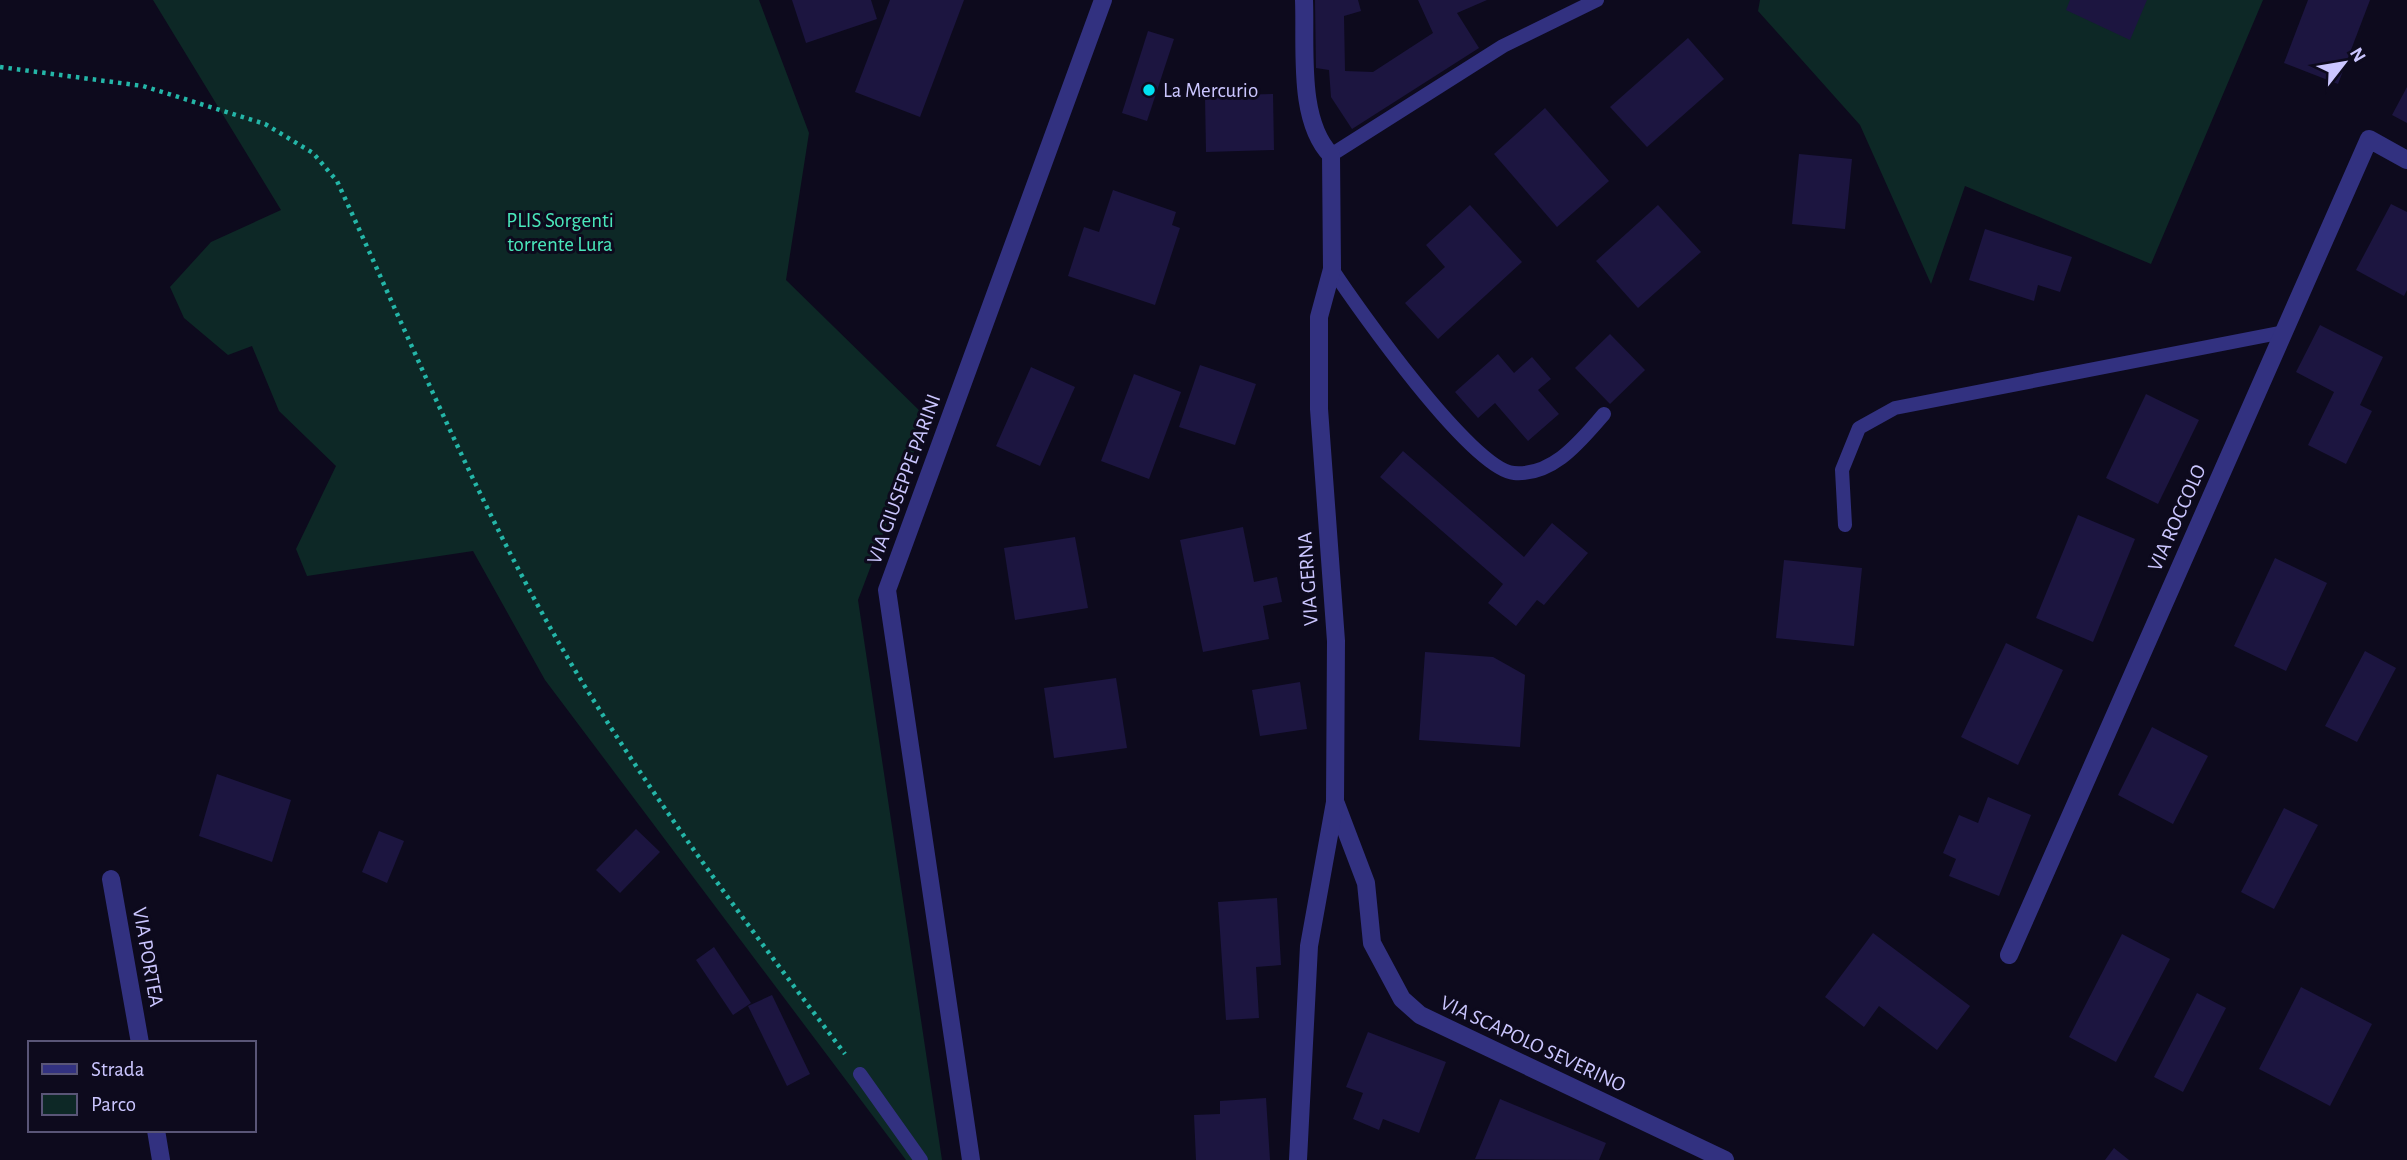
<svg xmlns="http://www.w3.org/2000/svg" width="2407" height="1160" viewBox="0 0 2407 1160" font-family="'Alegreya Sans',sans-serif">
<rect width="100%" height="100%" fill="#0d0a1d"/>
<g fill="#0d2826">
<polygon points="153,0 759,0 809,133 786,280 927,418 858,600 942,1160 906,1160 545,680 473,551 307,576 296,549 336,466 279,411 252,346 228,355 184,318 170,287 211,242 281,210"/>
<polygon points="1760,0 2263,0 2151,264 1965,186 1931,284 1860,125 1758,11"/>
</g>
<g fill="#1c1540">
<polygon points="792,0 871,0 877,19 806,43"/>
<polygon points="890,0 964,0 920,117 855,92"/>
<polygon points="1315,0 1358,0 1361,11 1344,16 1345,71 1373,72 1433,33 1418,0 1487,0 1457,13 1479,48 1352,129 1331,97 1329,70 1316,68"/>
<polygon points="2070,0 2147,0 2130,40 2066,10"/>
<polygon points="2308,0 2370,0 2338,84 2284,63"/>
<polygon points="1148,31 1174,39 1147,121 1122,113"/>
<polygon points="1688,38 1724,79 1647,147 1610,107"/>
<polygon points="2407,87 2407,123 2392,115"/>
<polygon points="1273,94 1274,150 1206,152 1205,96"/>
<polygon points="1545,108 1609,181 1557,227 1494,154"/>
<polygon points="1799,154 1852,159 1845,229 1792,224"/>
<polygon points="1113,190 1176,212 1172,225 1180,228 1155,305 1068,276 1084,227 1099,232"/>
<polygon points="2391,204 2407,212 2407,290 2404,296 2356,270"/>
<polygon points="1470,205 1522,262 1438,339 1405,303 1445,267 1426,245"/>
<polygon points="1658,205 1701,252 1638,308 1596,261"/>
<polygon points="1985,229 2072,257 2060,292 2038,285 2034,301 1969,280"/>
<polygon points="2320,325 2383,357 2360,405 2372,411 2346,464 2308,445 2334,392 2296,372"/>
<polygon points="1610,334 1645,370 1610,404 1575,368"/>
<polygon points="1498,354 1514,373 1532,357 1551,379 1538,390 1559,414 1528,441 1495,403 1478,418 1455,392"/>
<polygon points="1200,365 1256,384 1235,445 1179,427"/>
<polygon points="1031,367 1075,387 1040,466 996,446"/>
<polygon points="1134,374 1181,392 1149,479 1101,461"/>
<polygon points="2146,394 2199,420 2158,504 2106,478"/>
<polygon points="1403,451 1524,557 1552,523 1588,553 1544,605 1537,600 1516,626 1488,603 1503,584 1380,477"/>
<polygon points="2078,515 2135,539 2093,642 2036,618"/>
<polygon points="1243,527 1254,582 1277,577 1282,602 1263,606 1269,639 1203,652 1180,540"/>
<polygon points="1075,537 1088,608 1015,620 1004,548"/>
<polygon points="2275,558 2327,583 2286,671 2234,646"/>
<polygon points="1784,560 1862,568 1854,646 1776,638"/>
<polygon points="2006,643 2063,670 2018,765 1961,737"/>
<polygon points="2365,651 2396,668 2357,742 2325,726"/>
<polygon points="1425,652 1493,657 1525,675 1520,747 1419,740"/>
<polygon points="1116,678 1127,748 1054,758 1044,688"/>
<polygon points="1300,682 1307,729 1260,736 1252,690"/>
<polygon points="2152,727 2208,756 2173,824 2118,795"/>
<polygon points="217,774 291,800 272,862 199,836"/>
<polygon points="1988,797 2031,815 1999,896 1949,876 1956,859 1943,853 1959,815 1978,823"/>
<polygon points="2284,808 2318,825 2274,909 2241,892"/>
<polygon points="636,829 660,852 620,893 596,870"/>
<polygon points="379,831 404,841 387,883 362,872"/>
<polygon points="1277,898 1281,965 1256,967 1259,1018 1226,1020 1218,902"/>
<polygon points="1873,933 1970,1006 1937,1050 1879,1006 1864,1027 1825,997"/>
<polygon points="2122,934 2170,959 2116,1062 2069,1037"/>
<polygon points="714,947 751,1003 733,1015 696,960"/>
<polygon points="2301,987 2372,1024 2330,1106 2259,1069"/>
<polygon points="2197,993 2226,1008 2183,1092 2154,1077"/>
<polygon points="772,995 810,1074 787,1086 748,1006"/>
<polygon points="1368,1032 1446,1062 1419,1133 1383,1119 1379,1130 1353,1119 1363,1093 1346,1087"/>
<polygon points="1266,1098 1270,1160 1196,1160 1194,1115 1220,1114 1220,1101"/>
<polygon points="1500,1099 1606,1143 1599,1160 1475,1159"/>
<polygon points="2114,1148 2129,1160 2105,1160"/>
</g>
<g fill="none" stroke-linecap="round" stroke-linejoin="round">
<path stroke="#24b6a8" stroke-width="4.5" stroke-dasharray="3.5 5" stroke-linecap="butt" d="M0 67 143 86 265 124 313 153 337 181C418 356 491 538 594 701 671 824 758 939 845 1054"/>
<g stroke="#323180" stroke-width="14">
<polyline points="1331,155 1503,46 1597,0"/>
<path d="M1332 269C1357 307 1472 470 1514 473 1554 476 1581 440 1604 414"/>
<polyline points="1845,525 1842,470 1859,428 1895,408 2284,332"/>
<polyline points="860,1074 921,1160"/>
</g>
<g stroke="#323180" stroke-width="18">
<polyline points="1336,804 1366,883 1372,943 1402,999 1420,1015 1725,1160"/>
<polyline points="111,879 140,1043"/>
<polyline points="2009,955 2369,139 2407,160"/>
<polyline points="156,1130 161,1160"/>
<path d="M1298 1160 1309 946 1335 802 1336 641 1319 409V317L1332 269 1331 155C1297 120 1306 47 1304 0"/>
</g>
<polyline stroke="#323180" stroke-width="18" points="971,1160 887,590 1103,0"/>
</g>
<circle fill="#00e1f1" stroke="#0d0a1d" stroke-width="2.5" cx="1149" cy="90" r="7"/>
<g text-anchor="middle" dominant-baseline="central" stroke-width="6" stroke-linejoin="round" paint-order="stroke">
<g font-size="21" fill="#cbc6ff" stroke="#0d0a1d" text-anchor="start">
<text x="1163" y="90">La Mercurio</text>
</g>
<g font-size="21" fill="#4ae7bb" stroke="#0d0a1d">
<text x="560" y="220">PLIS Sorgenti<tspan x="560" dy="24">torrente Lura</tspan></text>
</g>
<g font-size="21" fill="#cbc6ff" stroke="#0d0a1d">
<text transform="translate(904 479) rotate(-70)">VIA GIUSEPPE PARINI</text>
<text transform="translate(2177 518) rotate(-66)">VIA ROCCOLO</text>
<text transform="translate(1308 579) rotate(-94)">VIA GERNA</text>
<text transform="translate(148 957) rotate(80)">VIA PORTEA</text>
<text transform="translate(1533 1044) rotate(25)">VIA SCAPOLO SEVERINO</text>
</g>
</g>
<rect x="28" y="1041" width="228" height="91" fill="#0d0a1d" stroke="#595577" stroke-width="2"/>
<rect x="42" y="1064" width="35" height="10" fill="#323180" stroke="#595577" stroke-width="2"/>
<text x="91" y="1076" font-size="21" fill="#cbc6ff">Strada</text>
<rect x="42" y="1094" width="35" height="21" fill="#0d2826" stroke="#595577" stroke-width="2"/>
<text x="91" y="1111" font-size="21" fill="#cbc6ff">Parco</text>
<g transform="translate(2344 63) rotate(59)" stroke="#0d0a1d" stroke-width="5" paint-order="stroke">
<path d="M0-5L12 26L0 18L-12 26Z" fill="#cbc6ff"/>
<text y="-10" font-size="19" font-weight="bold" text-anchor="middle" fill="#cbc6ff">N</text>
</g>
</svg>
